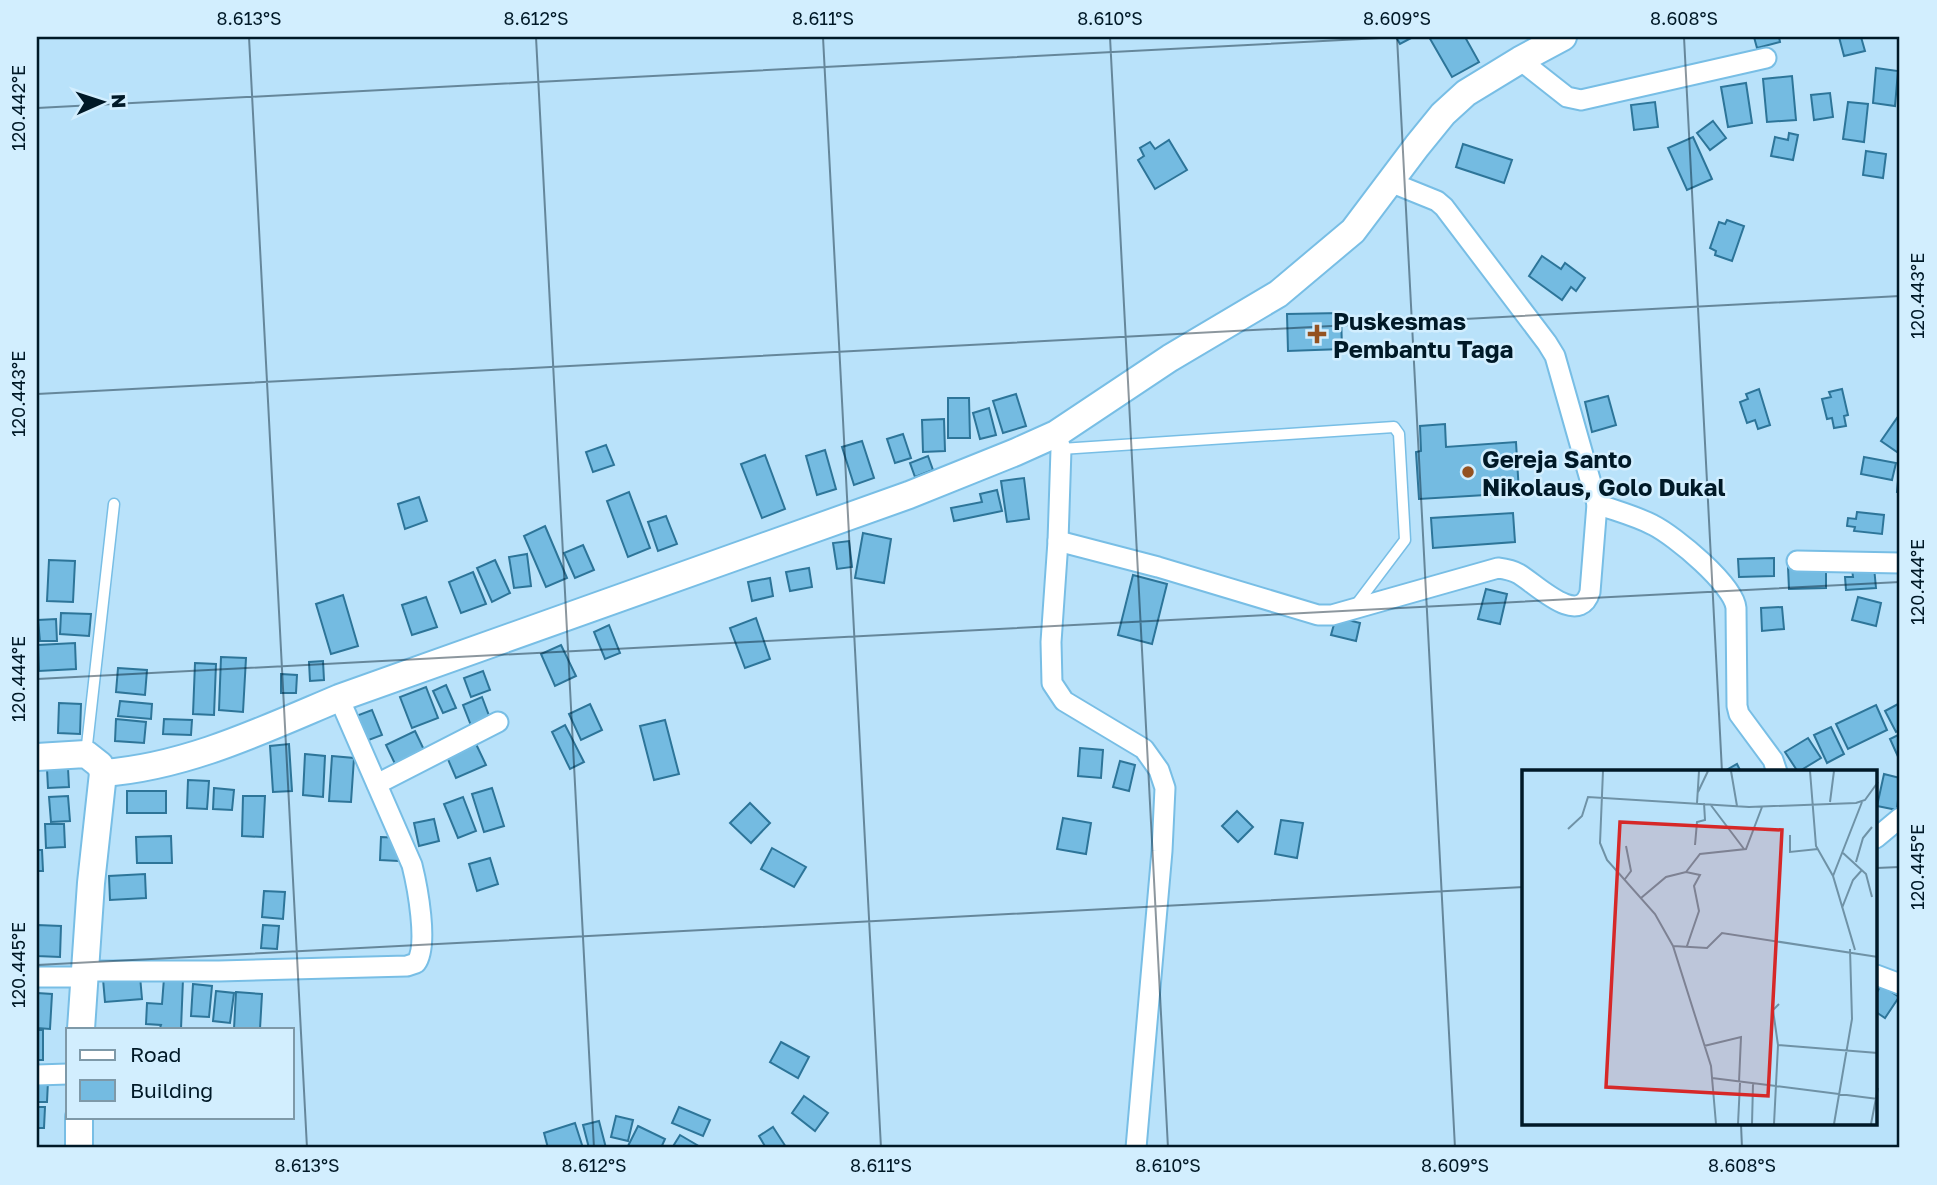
<svg xmlns="http://www.w3.org/2000/svg" width="1937" height="1185" viewBox="0 0 1937 1185" font-family="'Golos Text',sans-serif">
<rect width="100%" height="100%" fill="#b9e2fa"/>
<g fill="#74bbe1" stroke="#2d7599" stroke-width="2">
<polygon points="1396,37 1413,37 1400,44"/>
<polygon points="1429,37 1465,37 1479,62 1452,77"/>
<polygon points="1754,37 1779,37 1780,42 1757,48"/>
<polygon points="1839,37 1861,37 1865,51 1844,56"/>
<polygon points="1876,68 1898,71 1895,106 1873,103"/>
<polygon points="1792,76 1796,120 1767,122 1763,79"/>
<polygon points="1746,83 1752,123 1728,127 1721,87"/>
<polygon points="1830,93 1833,117 1814,120 1811,95"/>
<polygon points="1655,102 1658,127 1634,130 1631,105"/>
<polygon points="1848,102 1868,104 1864,142 1843,139"/>
<polygon points="1713,121 1726,138 1710,150 1697,133"/>
<polygon points="1789,133 1798,135 1793,160 1771,156 1775,137 1788,140"/>
<polygon points="1693,137 1712,179 1687,190 1668,148"/>
<polygon points="1169,140 1187,170 1155,189 1138,160 1144,156 1140,148 1150,142 1155,149"/>
<polygon points="1463,144 1512,160 1504,183 1456,167"/>
<polygon points="1866,151 1886,154 1883,178 1863,175"/>
<polygon points="1727,220 1744,226 1732,261 1715,255 1716,251 1710,248 1719,222 1725,224"/>
<polygon points="1542,256 1561,269 1565,263 1585,278 1576,291 1571,287 1562,300 1529,276"/>
<polygon points="1341,313 1342,349 1288,351 1287,314"/>
<polygon points="1759,389 1770,425 1758,429 1755,420 1747,423 1740,402 1748,399 1746,394"/>
<polygon points="1842,389 1848,415 1844,416 1846,426 1834,428 1832,418 1827,419 1822,399 1831,397 1829,392"/>
<polygon points="1016,394 1026,426 1003,433 993,401"/>
<polygon points="1608,396 1616,425 1592,432 1585,402"/>
<polygon points="948,398 969,398 970,438 948,438"/>
<polygon points="989,408 996,435 980,439 973,413"/>
<polygon points="1897,418 1900,420 1900,454 1881,441"/>
<polygon points="944,419 945,451 923,452 922,420"/>
<polygon points="1445,424 1446,447 1516,442 1519,493 1419,499 1416,452 1421,451 1420,426"/>
<polygon points="903,434 911,458 895,463 887,439"/>
<polygon points="862,441 874,478 854,485 842,447"/>
<polygon points="606,445 614,465 593,472 586,452"/>
<polygon points="825,450 836,489 817,495 806,456"/>
<polygon points="765,455 785,509 762,518 741,464"/>
<polygon points="928,456 933,470 915,477 910,463"/>
<polygon points="1864,457 1896,463 1892,480 1861,474"/>
<polygon points="1899,469 1900,469 1900,493 1897,492"/>
<polygon points="1024,478 1029,519 1007,522 1001,481"/>
<polygon points="997,490 1002,511 954,521 951,508 982,502 980,494"/>
<polygon points="629,492 650,548 628,557 607,501"/>
<polygon points="419,497 427,521 405,529 398,504"/>
<polygon points="1857,512 1884,515 1882,534 1854,531 1855,527 1847,526 1848,518 1856,519"/>
<polygon points="1513,513 1515,542 1433,548 1431,518"/>
<polygon points="666,516 677,544 658,551 648,522"/>
<polygon points="545,526 567,578 546,587 524,536"/>
<polygon points="863,533 891,539 884,583 855,578"/>
<polygon points="849,541 852,567 837,569 833,543"/>
<polygon points="583,545 594,570 575,578 564,553"/>
<polygon points="527,554 531,586 514,588 509,557"/>
<polygon points="1774,558 1774,576 1739,577 1738,559"/>
<polygon points="49,560 75,561 73,602 47,601"/>
<polygon points="495,560 510,593 492,602 477,568"/>
<polygon points="1826,566 1826,588 1789,589 1788,567"/>
<polygon points="1874,567 1876,588 1846,590 1845,577 1853,577 1852,569"/>
<polygon points="809,568 812,587 790,591 786,572"/>
<polygon points="473,572 486,604 461,613 449,582"/>
<polygon points="1133,575 1167,584 1152,644 1118,635"/>
<polygon points="770,578 773,596 752,601 748,582"/>
<polygon points="1486,589 1507,594 1500,624 1478,619"/>
<polygon points="343,595 358,646 331,654 316,604"/>
<polygon points="426,597 437,627 412,635 402,605"/>
<polygon points="1858,597 1881,603 1876,626 1852,620"/>
<polygon points="1782,607 1784,629 1762,631 1761,608"/>
<polygon points="61,613 91,614 89,636 60,634"/>
<polygon points="1336,617 1360,623 1356,641 1331,635"/>
<polygon points="756,618 770,659 745,668 730,628"/>
<polygon points="56,619 57,641 40,641 38,620"/>
<polygon points="609,625 620,653 605,659 594,632"/>
<polygon points="75,643 76,669 39,671 38,645"/>
<polygon points="561,645 576,676 555,686 541,654"/>
<polygon points="221,657 246,658 243,712 219,710"/>
<polygon points="323,661 324,680 310,681 309,662"/>
<polygon points="195,663 216,664 214,715 193,714"/>
<polygon points="118,668 147,670 145,695 116,692"/>
<polygon points="483,671 490,690 471,697 464,678"/>
<polygon points="281,674 297,675 296,693 281,693"/>
<polygon points="446,685 456,708 443,713 433,691"/>
<polygon points="426,687 438,718 412,728 400,697"/>
<polygon points="482,697 491,721 472,728 463,705"/>
<polygon points="120,701 152,704 151,719 118,716"/>
<polygon points="59,703 81,704 80,734 58,733"/>
<polygon points="1900,703 1900,730 1896,732 1885,711"/>
<polygon points="590,704 602,730 581,740 569,714"/>
<polygon points="1876,705 1887,730 1848,749 1836,724"/>
<polygon points="372,710 382,735 366,741 356,716"/>
<polygon points="116,719 146,722 144,743 115,741"/>
<polygon points="164,719 192,720 191,735 163,734"/>
<polygon points="665,720 679,774 654,780 640,726"/>
<polygon points="565,725 584,762 570,769 552,732"/>
<polygon points="1831,727 1844,754 1827,763 1814,735"/>
<polygon points="415,731 426,754 397,768 386,745"/>
<polygon points="1900,734 1900,761 1890,739"/>
<polygon points="1808,738 1821,758 1798,772 1785,752"/>
<polygon points="289,744 292,791 273,792 270,746"/>
<polygon points="476,744 486,765 456,778 447,757"/>
<polygon points="1080,748 1103,750 1101,778 1078,776"/>
<polygon points="305,754 325,756 323,797 303,795"/>
<polygon points="332,756 354,758 351,802 329,801"/>
<polygon points="1120,761 1135,765 1129,791 1113,787"/>
<polygon points="1737,764 1741,772 1723,772"/>
<polygon points="68,768 69,787 48,788 47,769"/>
<polygon points="1884,774 1900,778 1897,810 1877,806"/>
<polygon points="188,780 209,781 207,809 187,808"/>
<polygon points="214,788 234,790 232,810 213,809"/>
<polygon points="492,788 504,826 484,832 472,794"/>
<rect x="127" y="791" width="39" height="22"/>
<polygon points="68,796 70,821 51,822 49,797"/>
<polygon points="243,796 265,796 263,837 242,836"/>
<polygon points="463,797 476,831 458,838 444,804"/>
<polygon points="750,803 770,823 751,843 730,823"/>
<polygon points="1237,811 1253,827 1238,842 1222,826"/>
<polygon points="1063,818 1091,823 1086,854 1057,849"/>
<polygon points="434,819 439,841 419,846 414,823"/>
<polygon points="1281,820 1303,823 1297,858 1275,854"/>
<polygon points="45,824 64,824 65,847 46,848"/>
<polygon points="171,836 172,863 137,863 136,837"/>
<polygon points="381,837 400,838 398,861 380,860"/>
<polygon points="772,848 806,867 794,887 761,869"/>
<polygon points="37,850 42,850 43,871 37,871"/>
<polygon points="490,858 498,884 477,891 469,864"/>
<polygon points="145,874 146,898 110,900 109,876"/>
<polygon points="264,891 285,892 283,919 262,917"/>
<polygon points="37,925 61,926 60,957 37,956"/>
<polygon points="263,925 279,926 277,949 261,948"/>
<polygon points="140,976 142,999 105,1002 103,979"/>
<polygon points="164,978 183,979 181,1029 160,1028 161,1025 146,1024 147,1003 162,1004"/>
<polygon points="193,984 212,986 209,1017 191,1016"/>
<polygon points="1881,985 1899,997 1885,1018 1876,1012 1876,994"/>
<polygon points="216,991 234,993 230,1023 213,1021"/>
<polygon points="236,992 262,994 260,1029 234,1029"/>
<polygon points="37,993 52,994 50,1029 37,1028"/>
<rect x="37" y="1030" width="6" height="30"/>
<polygon points="781,1042 809,1057 798,1078 770,1062"/>
<polygon points="37,1080 48,1081 47,1102 37,1102"/>
<polygon points="804,1096 828,1113 815,1131 792,1113"/>
<polygon points="37,1107 45,1107 44,1128 37,1128"/>
<polygon points="679,1107 710,1120 703,1136 672,1123"/>
<polygon points="616,1116 633,1120 628,1141 611,1137"/>
<polygon points="599,1121 606,1148 589,1148 583,1125"/>
<polygon points="575,1123 583,1148 548,1148 544,1133"/>
<polygon points="638,1126 665,1139 661,1148 627,1148"/>
<polygon points="773,1127 786,1147 785,1148 766,1148 759,1136"/>
<polygon points="680,1135 702,1148 672,1148"/>
</g>
<g fill="none" stroke-linecap="round" stroke-linejoin="round">
<defs>
<g id="lane">
<polyline points="1061,449 1394,427 1399,434 1405,540 1356,605"/>
<polyline points="86,754 114,504"/>
</g>
<g id="street">
<polyline points="1520,60 1567,97 1581,100 1766,58"/>
<polyline points="1056,434 1061,449 1058,541 1051,642 1052,683 1064,701 1144,749 1159,770 1165,788 1162,851 1136,1148"/>
<path d="M1597 504C1616 511 1636 516 1653 525 1675 536 1734 585 1736 608L1737 706 1739 714 1773 760 1777 772"/>
<path d="M1058 541 1158 567 1318 615H1332L1498 568C1506 569 1512 570 1519 574 1536 584 1579 628 1590 592L1597 504 1555 356 1547 343 1444 207 1437 201 1390 182"/>
<polyline points="1797,561 1900,563"/>
<polyline points="377,784 498,722"/>
<polyline points="1876,838 1900,818"/>
<path d="M84 971H219L407 966 416 963C429 946 417 885 412 865L339 698"/>
<polyline points="1876,975 1900,984"/>
<polyline points="37,977 84,977"/>
<polyline points="37,1075 68,1074"/>
</g>
<g id="secondary">
<polyline points="37,757 86,754 100,765 103,773 91,883 81,1029"/>
<path d="M103 773C186 767 263 730 339 698L909 495 1016 452 1056 434 1170 358 1278 294 1353 231 1417 146 1443 114 1466 93 1520 60 1563 37"/>
<polyline points="79,1148 79,1117"/>
</g>
</defs>
<use href="#lane" stroke="#78bee5" stroke-width="13"/>
<use href="#street" stroke="#78bee5" stroke-width="23"/>
<use href="#secondary" stroke="#78bee5" stroke-width="30"/>
<use href="#lane" stroke="#fff" stroke-width="10"/>
<use href="#street" stroke="#fff" stroke-width="19"/>
<use href="#secondary" stroke="#fff" stroke-width="26"/>
</g>
<path fill="none" stroke="#001927" stroke-width="2" stroke-opacity="0.45" d="M249 37 307 1148M536 37 594 1148M823 37 881 1148M1110 37 1168 1148M1397 37 1455 1148M1684 37 1722 772M37 108 1400 37M37 394 1900 296M37 679 1900 582M1876 868 1900 867M37 965 1524 887M1741 1124 1742 1148"/>
<g fill="#945221" stroke="#d2eefe" stroke-width="2.5">
<path d="M1313.5 323.5h7v7h7v7h-7v7h-7v-7h-7v-7h7z"/>
<circle cx="1468" cy="472" r="7"/>
</g>
<g text-anchor="middle" dominant-baseline="central" stroke-width="5" stroke-linejoin="round" paint-order="stroke">
<g font-size="24" font-weight="bold" fill="#001927" stroke="#d2eefe" text-anchor="start">
<text x="1333" y="320">Puskesmas<tspan x="1333" dy="28">Pembantu Taga</tspan></text>
<text x="1482" y="458">Gereja Santo<tspan x="1482" dy="28">Nikolaus, Golo Dukal</tspan></text>
</g>
</g>
<g transform="translate(1522 770)">
<rect width="355" height="355" fill="#b9e2fa"/>
<path fill="none" stroke="#6f92a6" stroke-width="2" d="M81 1 78 73 85 90 133 144 151 176 189 296 194 354M209 1 215 36M288 1 294 76 311 106 333 180M176 22 186 1M308 32 312 1M175 33 177 1M188 34 222 79M46 59 60 46 66 27 227 37 334 33 343 30 356 12M268 65V82L296 79M173 75 175 52 183 50 182 33M321 83 344 104 350 127M334 92 341 68 350 57M164 102 178 84 224 79 240 37M311 106 340 32M103 109 109 101 104 76M119 128 144 107 164 102 178 105 172 116 177 141 165 176M320 138 331 110 340 100M151 176 185 178 200 163 356 187M256 275 356 283M182 276 219 267 217 312M190 308 356 329M216 354 218 313M230 354 231 314M252 354 256 275 251 240 257 234M312 354 330 249 328 179M349 354 356 318"/>
<path fill="#d62828" fill-opacity="0.15" stroke="#d62828" stroke-width="3.5" d="M98 52 260 60 246 326 84 317Z"/>
<rect width="355" height="355" fill="none" stroke="#001927" stroke-width="3.5"/>
</g>
<rect width="1937" height="1185" fill="none" stroke="#d2eefe" stroke-width="77"/>
<rect x="66" y="1028" width="228" height="91" fill="#d2eefe" stroke="#7e99a8" stroke-width="2"/>
<rect x="80" y="1050" width="35" height="10" fill="#ffffff" stroke="#7e99a8" stroke-width="2"/>
<text x="130" y="1062" font-size="21" fill="#001927">Road</text>
<rect x="80" y="1080" width="35" height="21" fill="#74bbe1" stroke="#7e99a8" stroke-width="2"/>
<text x="130" y="1098" font-size="21" fill="#001927">Building</text>
<g transform="translate(102 102) rotate(87)" stroke="#d2eefe" stroke-width="5" paint-order="stroke">
<path d="M0-5L12 26L0 18L-12 26Z" fill="#001927"/>
<text y="-10" font-size="19" font-weight="bold" text-anchor="middle" fill="#001927">N</text>
</g>
<rect x="38" y="38" width="1860" height="1108" fill="none" stroke="#001927" stroke-width="2.5"/>
<g font-size="18" text-anchor="middle" fill="#001927">
<text x="249" y="25">8.613°S</text>
<text x="536" y="25">8.612°S</text>
<text x="823" y="25">8.611°S</text>
<text x="1110" y="25">8.610°S</text>
<text x="1397" y="25">8.609°S</text>
<text x="1684" y="25">8.608°S</text>
<text transform="translate(19 108) rotate(-90)" y="6">120.442°E</text>
<text transform="translate(1918 296) rotate(-90)" y="6">120.443°E</text>
<text transform="translate(19 394) rotate(-90)" y="6">120.443°E</text>
<text transform="translate(1918 582) rotate(-90)" y="6">120.444°E</text>
<text transform="translate(19 679) rotate(-90)" y="6">120.444°E</text>
<text transform="translate(1918 867) rotate(-90)" y="6">120.445°E</text>
<text transform="translate(19 965) rotate(-90)" y="6">120.445°E</text>
<text x="307" y="1172">8.613°S</text>
<text x="594" y="1172">8.612°S</text>
<text x="881" y="1172">8.611°S</text>
<text x="1168" y="1172">8.610°S</text>
<text x="1455" y="1172">8.609°S</text>
<text x="1742" y="1172">8.608°S</text>
</g>
</svg>
